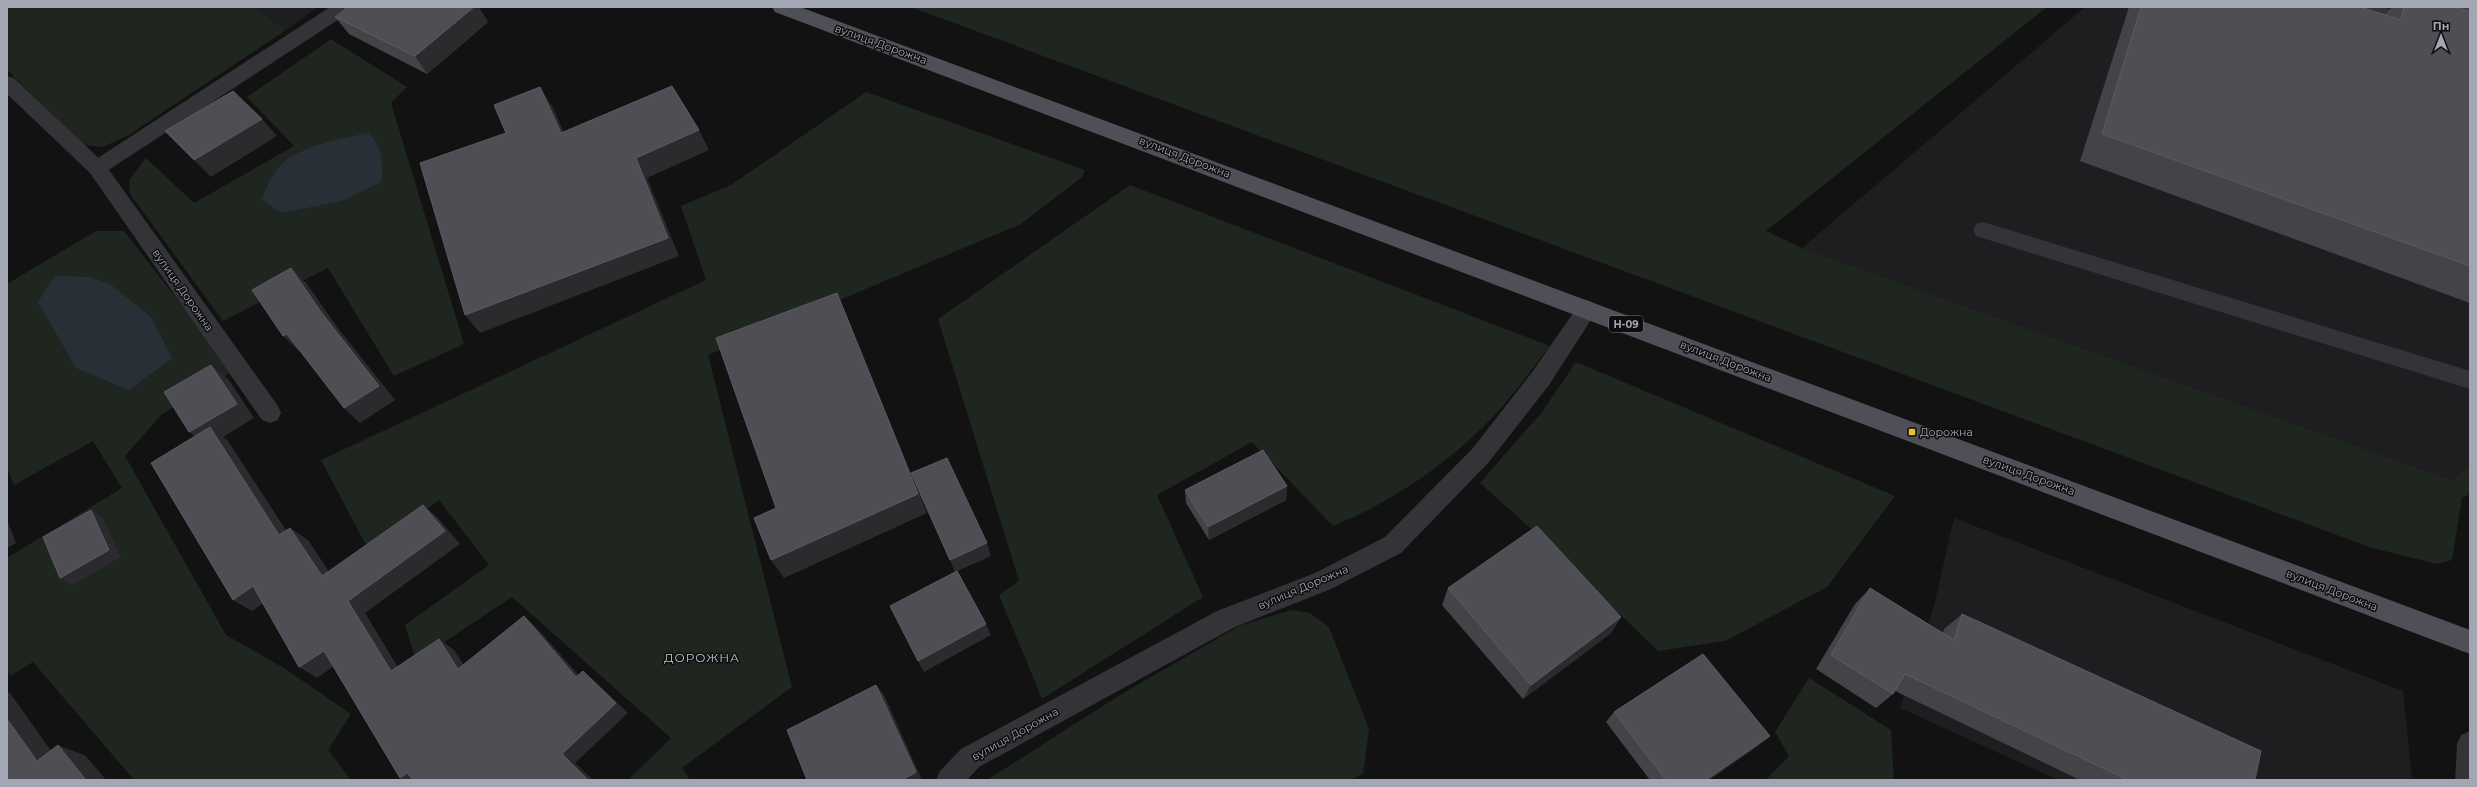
<svg xmlns="http://www.w3.org/2000/svg" width="2477" height="787" viewBox="0 0 2477 787" font-family="Montserrat,sans-serif">
<rect width="100%" height="100%" fill="#121213"/>
<g fill="#1e1e20">
<polygon points="252,7 318,7 286,30"/>
<polygon points="2085,7 2470,7 2470,466 2452,480 1802,248"/>
<polygon points="1954,518 2403,691 2412,780 2058,780 1900,708 1934,606"/>
</g>
<g fill="#1e261f">
<polygon points="7,7 252,7 286,30 129,135 103,147 84,145 7,70"/>
<polygon points="911,7 2047,7 1766,231 1802,248 2452,480 2470,466 2470,494 2462,498 2452,560 2437,564 2372,548"/>
<polygon points="331,39 407,87 391,103 464,344 394,376 328,268 223,321 130,194 129,180 146,158 194,203 294,146 247,97"/>
<polygon points="866,92 1085,170 1082,177 1021,224 708,355 792,687 682,768 690,780 628,780 671,738 512,597 416,661 405,625 489,565 439,500 369,551 321,460 706,280 681,206 731,185"/>
<path d="M1130 185 1550 346C1529 372 1509 402 1484 426 1442 468 1389 503 1333 526L1252 442 1157 495 1203 597 1042 699 999 595 1019 581 938 319Z"/>
<polygon points="96,231 124,231 233,371 161,415 125,456 226,635 284,668 351,714 328,750 351,780 134,780 33,662 10,676 7,669 7,558 122,488 93,441 14,485 7,469 7,284"/>
<polygon points="1576,362 1895,496 1827,587 1725,641 1658,651 1537,534 1480,483 1542,412"/>
<polygon points="1291,610 1310,613 1329,627 1369,729 1363,774 1350,780 987,780 1120,695 1239,626"/>
<polygon points="1809,678 1891,730 1894,780 1766,780 1789,756 1775,732"/>
</g>
<g fill="#282f36">
<path d="M368 133C382 146 384 164 381 182L342 201 281 213 262 199C267 186 272 174 282 164 300 146 344 138 368 133Z"/>
<polygon points="55,276 90,277 110,284 151,317 172,358 129,390 76,368 38,302"/>
</g>
<g fill="none" stroke-linecap="round" stroke-linejoin="round">
<g fill="#333338" fill-rule="evenodd">
<polygon points="2352,7 2382,7 2470,34 2470,48 2355,12"/>
<polygon points="7,76 14,78 104,163 278,406 281,413 278,420 270,423 262,420 90,173 7,94"/>
<polygon points="1983,222 2470,371 2470,389 1976,236 1973,230 1976,224"/>
<polygon points="2470,731 2470,780 2455,780 2457,744 2461,735"/>
</g>
<g fill="#333338" fill-rule="evenodd">
<polygon points="330,7 353,7 350,12 104,173 97,176 90,173 87,168 90,163"/>
<polygon points="1587,300 1594,303 1598,309 1549,385 1489,462 1401,553 1331,589 1235,627 979,767 967,780 936,780 940,771 961,749 1217,611 1315,573 1385,537 1473,448 1533,371 1580,303"/>
</g>
<polygon fill="#4f5057" fill-rule="evenodd" points="772,7 800,7 2470,630 2470,654 775,12"/>
</g>
<g fill="#434348">
<polygon points="2129,7 2360,7 2385,15 2391,8 2386,7 2470,7 2470,303 2080,161"/>
<polygon points="335,17 488,22 427,74 349,34"/>
<polygon points="1287,486 1286,500 1209,540 1186,503 1185,490"/>
<polygon points="1448,588 1621,617 1611,633 1523,699 1442,605"/>
<polygon points="1870,588 1943,633 1944,629 1962,614 2255,780 2080,780 1895,691 1893,694 1876,708 1816,669 1855,604"/>
<polygon points="1614,712 1759,745 1709,780 1650,780 1606,722"/>
</g>
<g fill="#2b2b2e">
<polygon points="474,7 479,7 488,22 427,74 415,56"/>
<polygon points="540,87 553,108 573,153 561,133"/>
<polygon points="262,119 277,136 211,177 194,160"/>
<polygon points="699,130 709,150 647,178 679,256 480,333 465,315 636,158"/>
<polygon points="291,268 307,284 337,327 395,400 360,423 344,408 321,312"/>
<polygon points="837,293 847,316 927,513 784,578 771,560"/>
<polygon points="287,334 304,349 300,352 283,336"/>
<polygon points="211,365 229,380 254,418 223,437 228,441 297,547 279,535 208,446 189,432"/>
<polygon points="1287,486 1286,500 1209,540 1208,527"/>
<polygon points="423,505 438,518 460,544 365,613 407,682 391,671 348,601"/>
<polygon points="91,510 102,517 121,557 72,585 60,578"/>
<polygon points="7,520 16,543 7,548"/>
<polygon points="290,528 308,540 339,587 322,576"/>
<polygon points="987,543 991,556 955,572 950,560"/>
<polygon points="253,586 271,598 252,611 233,600"/>
<polygon points="524,616 537,628 589,687 576,677"/>
<polygon points="1621,617 1611,633 1523,699 1531,685"/>
<polygon points="986,624 991,635 924,672 918,661"/>
<polygon points="439,639 454,650 473,679 458,669"/>
<polygon points="324,651 341,661 317,678 299,667"/>
<polygon points="583,671 595,682 628,713 575,763 593,780 588,780 562,754"/>
<polygon points="876,685 884,695 922,780 902,780"/>
<polygon points="7,691 10,693 66,772 37,761 7,719"/>
<polygon points="1770,736 1759,745 1709,780 1706,780"/>
<polygon points="58,745 86,756 106,780 86,780"/>
<polygon points="407,773 420,780 403,780 400,778"/>
</g>
<g fill="#4e4e54" stroke="#5b5c63">
<polygon points="348,7 474,7 415,56 335,17"/>
<polygon points="2141,7 2360,7 2401,20 2404,7 2454,7 2470,12 2470,266 2102,134"/>
<polygon points="672,86 699,130 636,158 668,238 465,315 420,163 506,133 494,105 540,87 561,133"/>
<polygon points="233,91 262,119 194,160 165,131"/>
<polygon points="291,268 321,312 379,386 344,408 287,334 283,336 252,290"/>
<polygon points="837,293 918,494 771,560 754,518 776,508 716,338"/>
<polygon points="211,365 237,404 189,432 164,392"/>
<polygon points="210,427 279,535 290,528 322,576 423,505 445,531 348,601 391,671 439,639 458,669 524,616 576,677 583,671 616,703 562,754 588,780 413,780 407,773 400,778 324,651 299,667 253,586 233,600 151,463"/>
<polygon points="1263,450 1287,486 1208,527 1185,490"/>
<polygon points="947,458 987,543 950,560 911,473"/>
<polygon points="91,510 109,550 60,578 43,537"/>
<polygon points="1537,526 1621,617 1531,685 1448,588"/>
<polygon points="957,571 986,624 918,661 890,606"/>
<polygon points="1870,588 1954,640 1962,614 2261,751 2255,780 2128,780 1905,674 1893,694 1831,655"/>
<polygon points="1703,654 1770,736 1706,780 1666,780 1614,712"/>
<polygon points="876,685 916,772 902,780 807,780 787,730"/>
<polygon points="7,719 37,761 58,745 86,780 7,780"/>
</g>
<rect fill="#f0be2d" stroke="#0d0d0e" stroke-width="1.5" x="1908" y="428" width="8" height="8" rx="2"/>
<g text-anchor="middle" dominant-baseline="central" stroke-width="3" stroke-linejoin="round" paint-order="stroke">
<rect fill="#0d0d0e" stroke="#767982" stroke-width="1" x="1609" y="316" width="34" height="16" rx="3"/>
<g font-size="10" font-weight="bold" fill="#a3a7b4">
<text x="1626" y="324">Н-09</text>
</g>
<g font-size="11" fill="#a3a7b4" stroke="#0d0d0e">
<text transform="translate(881 44) rotate(20)">вулиця Дорожна</text>
<text transform="translate(1185 157) rotate(21)">вулиця Дорожна</text>
<text transform="translate(183 290) rotate(55)">вулиця Дорожна</text>
<text transform="translate(1726 361) rotate(21)">вулиця Дорожна</text>
<text transform="translate(2029 475) rotate(20)">вулиця Дорожна</text>
<text transform="translate(1303 587) rotate(-23)">вулиця Дорожна</text>
<text transform="translate(2332 590) rotate(21)">вулиця Дорожна</text>
<text transform="translate(1015 734) rotate(-29)">вулиця Дорожна</text>
</g>
<g font-size="11" fill="#a3a7b4" stroke="#0d0d0e" text-anchor="start">
<text x="1920" y="432">Дорожна</text>
</g>
<g font-size="12" letter-spacing="1" fill="#c4c6d0" stroke="#0d0d0e">
<text x="702" y="657">ДОРОЖНА</text>
</g>
</g>
<rect width="2477" height="787" fill="none" stroke="#a3a7b4" stroke-width="16"/>
<g transform="translate(2441 36)" stroke="#0d0d0e" stroke-width="3" paint-order="stroke">
<path d="M0-3L7 15L0 10L-7 15Z" fill="#a3a7b4"/>
<text y="-6" font-size="11" font-weight="bold" text-anchor="middle" fill="#a3a7b4">Пн</text>
</g>
</svg>
